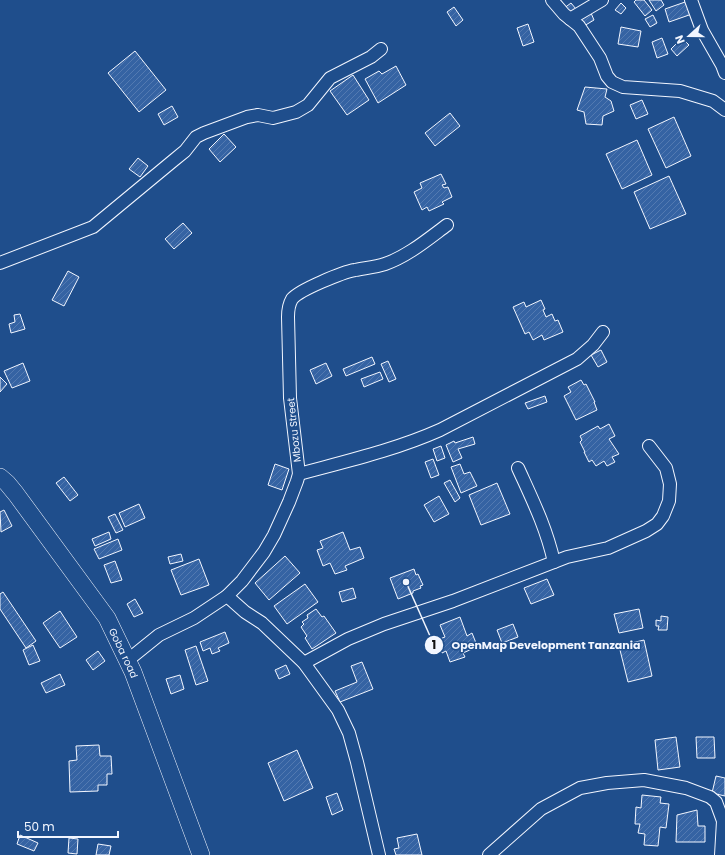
<svg xmlns="http://www.w3.org/2000/svg" width="725" height="855" viewBox="0 0 725 855" font-family="Poppins,sans-serif">
<defs>
<pattern id="building-hatch" width="6" height="6" patternUnits="userSpaceOnUse"><rect width="6" height="6" fill="#3563a3"/><path d="M-1 1l2-2M0 6l6-6M5 7l2-2" fill="none" stroke="#537ab1"/></pattern>
</defs>
<rect width="100%" height="100%" fill="#1f4e8c"/>
<g fill="url(#building-hatch)" stroke="#f2f6ff">
<polygon points="636,0 644,0 652,10 645,16 634,2"/>
<polygon points="649,0 661,0 664,5 656,11"/>
<polygon points="688,1 692,14 669,22 665,9"/>
<polygon points="571,3 576,9 568,15 563,9"/>
<polygon points="621,3 626,8 621,14 615,10"/>
<polygon points="454,7 463,20 456,26 447,12"/>
<polygon points="591,13 594,20 584,26 580,19"/>
<polygon points="653,15 657,23 650,27 645,19"/>
<polygon points="528,24 534,42 523,46 517,28"/>
<polygon points="621,27 641,31 638,47 618,44"/>
<polygon points="662,38 668,54 657,58 652,42"/>
<polygon points="682,38 689,45 677,56 671,49"/>
<polygon points="135,51 166,90 139,112 108,73"/>
<polygon points="396,66 406,85 378,103 365,79 379,71 382,74"/>
<polygon points="353,75 369,100 347,115 330,91"/>
<polygon points="585,87 607,89 605,97 611,101 614,111 603,116 602,125 586,124 584,112 577,110"/>
<polygon points="642,100 648,114 636,119 630,105"/>
<polygon points="172,106 178,117 164,125 158,114"/>
<polygon points="450,113 460,126 435,146 425,133"/>
<polygon points="674,117 691,156 666,168 648,129"/>
<polygon points="224,134 236,147 220,162 209,149"/>
<polygon points="637,140 652,175 622,189 606,154"/>
<polygon points="138,158 148,166 140,177 129,169"/>
<polygon points="441,174 446,184 442,185 444,188 448,187 452,197 442,202 444,204 429,211 427,207 422,210 414,192 422,188 420,183"/>
<polygon points="669,176 686,214 650,229 634,192"/>
<polygon points="183,223 192,233 174,249 165,239"/>
<polygon points="68,271 79,277 64,306 52,300"/>
<polygon points="541,300 545,309 543,310 546,317 552,314 555,321 558,320 563,332 544,340 542,335 533,340 529,332 525,334 513,307 524,302 526,307"/>
<polygon points="20,314 25,329 11,333 9,324 15,322 14,315"/>
<polygon points="601,350 607,362 598,367 591,355"/>
<polygon points="372,357 375,364 346,376 343,369"/>
<polygon points="388,361 396,379 389,382 381,364"/>
<polygon points="23,363 30,381 12,388 4,371"/>
<polygon points="326,363 332,376 316,384 310,370"/>
<polygon points="380,372 383,379 364,387 361,379"/>
<polygon points="0,377 7,384 0,392"/>
<polygon points="581,380 584,385 586,384 595,402 594,402 597,410 576,420 564,396 571,392 568,387"/>
<polygon points="545,396 547,402 528,409 525,403"/>
<polygon points="609,424 615,436 609,439 619,454 612,457 615,462 607,466 604,461 596,466 592,460 589,462 584,452 585,452 580,442 582,440 580,436 598,426 600,429"/>
<polygon points="473,437 475,444 458,449 462,458 453,462 446,445 454,441 455,443"/>
<polygon points="441,446 445,458 437,461 433,449"/>
<polygon points="433,459 439,475 431,478 425,462"/>
<polygon points="275,464 289,469 282,490 268,485"/>
<polygon points="460,464 464,474 470,472 477,486 461,493 451,467"/>
<polygon points="64,477 78,495 70,501 56,483"/>
<polygon points="450,480 460,498 455,502 444,483"/>
<polygon points="497,483 510,514 481,525 469,495"/>
<polygon points="439,496 449,514 434,522 424,505"/>
<polygon points="139,504 145,518 125,527 119,513"/>
<polygon points="4,510 12,526 1,532 0,512"/>
<polygon points="115,514 123,530 116,533 108,517"/>
<polygon points="109,532 111,539 95,546 92,539"/>
<polygon points="343,532 350,550 360,547 364,558 345,566 347,570 335,574 330,563 323,566 317,550 323,548 320,541"/>
<polygon points="118,539 122,550 99,559 94,549"/>
<polygon points="181,554 183,561 170,564 168,557"/>
<polygon points="285,556 300,573 269,600 255,583"/>
<polygon points="199,559 209,585 181,595 171,570"/>
<polygon points="115,561 122,580 111,583 104,565"/>
<polygon points="414,569 416,575 418,574 423,585 420,586 421,588 413,591 413,593 398,599 390,578"/>
<polygon points="547,579 554,595 531,604 524,588"/>
<polygon points="305,584 318,602 287,624 274,606"/>
<polygon points="353,588 356,598 342,602 339,592"/>
<polygon points="3,592 36,641 26,648 0,609 0,594"/>
<polygon points="135,599 143,613 134,617 127,604"/>
<polygon points="316,609 322,617 324,616 336,633 312,649 305,638 307,636 301,627 304,624 302,622 308,618 307,615"/>
<polygon points="639,609 643,628 619,633 614,614"/>
<polygon points="60,611 77,637 60,648 43,623"/>
<polygon points="661,616 668,617 667,630 658,630 659,626 656,626 656,620 661,621"/>
<polygon points="460,617 467,636 472,633 476,643 471,645 472,649 463,653 465,657 450,662 446,651 442,653 437,640 445,637 440,625"/>
<polygon points="513,624 518,637 502,643 497,630"/>
<polygon points="225,632 229,643 218,648 220,651 212,654 210,648 203,651 200,642"/>
<polygon points="644,640 652,676 628,682 619,646"/>
<polygon points="33,645 40,661 29,665 23,650"/>
<polygon points="196,646 208,681 196,685 185,650"/>
<polygon points="98,651 105,661 93,670 86,660"/>
<polygon points="362,662 373,689 340,702 335,691 357,682 351,666"/>
<polygon points="286,665 290,674 279,679 275,670"/>
<polygon points="60,674 65,685 46,693 41,683"/>
<polygon points="180,675 184,689 171,694 166,679"/>
<polygon points="676,737 680,767 658,770 655,740"/>
<polygon points="696,737 714,737 715,758 697,758"/>
<polygon points="99,745 100,756 111,756 112,774 107,774 107,785 98,785 98,791 70,792 69,761 77,760 76,746"/>
<polygon points="297,750 313,788 284,801 268,763"/>
<polygon points="716,776 725,778 725,796 712,793"/>
<polygon points="337,793 343,810 332,815 326,797"/>
<polygon points="642,795 661,797 660,803 669,804 666,828 660,827 658,846 644,845 645,834 638,833 640,824 635,824 636,807 641,808"/>
<polygon points="697,810 698,826 705,826 705,842 676,842 677,815"/>
<polygon points="417,834 422,855 396,855 394,849 399,848 397,838"/>
<polygon points="20,835 38,843 34,851 17,844"/>
<polygon points="69,838 78,839 77,854 68,853"/>
<polygon points="98,844 111,846 109,855 96,855"/>
</g>
<g fill="none" stroke-linecap="round" stroke-linejoin="round">
<defs>
<g id="street">
<polyline points="552,0 564,14 579,26 600,58 607,76 612,82 623,87 680,91 713,101 725,110"/>
<polyline points="691,0 702,30 722,65 725,73"/>
<polyline points="570,19 602,0"/>
<polyline points="0,263 93,227 174,160 185,151 196,137 204,133 247,117 258,115 273,118 296,112 308,105 330,78 371,57 381,49"/>
<path d="M518 468C533 501 546 527 554 562"/>
<path d="M299 474C347 461 395 450 440 430L577 359 593 345 603 332"/>
<polyline points="227,596 245,612 262,623 304,663 338,710 349,733 357,762 379,855"/>
<path d="M128 660 159 635 194 618 227 596 242 581 264 552 274 535 289 502 297 481 299 474 290 398 288 317C288 311 289 304 292 299 299 290 343 272 355 270 365 268 376 267 385 264 408 256 428 239 447 225"/>
<polyline points="304,663 348,639 384,624 453,601 567,557 608,548 646,531 657,524 663,516 669,501 670,484 666,468 649,446"/>
<polyline points="489,855 541,809 580,788 607,783 644,780 686,788 710,797 716,802 723,821 721,855"/>
</g>
<g id="secondary">
<path id="s1" d="M0 477 7 483 16 494 107 618 133 672 201 855"/>
</g>
</defs>
<use href="#street" stroke="#f2f6ff" stroke-width="14"/>
<use href="#secondary" stroke="#f2f6ff" stroke-width="18"/>
<use href="#street" stroke="#1f4e8c" stroke-width="12"/>
<use href="#secondary" stroke="#1f4e8c" stroke-width="17"/>
</g>
<g text-anchor="middle" dominant-baseline="central" stroke-width="3" stroke-linejoin="round" paint-order="stroke">
<g font-size="10" fill="#f2f6ff" stroke="#1f4e8c">
<text transform="translate(294 430) rotate(-96)">Mbozu Street</text>
<text stroke="none"><textPath href="#s1" startOffset="216">Goba road</textPath></text>
</g>
</g>
<path fill="none" stroke="#f2f6ff" stroke-width="1.5" d="M406 582L434 645"/>
<g fill="#f2f6ff" stroke="#1f4e8c" stroke-width="1.5">
<circle cx="406" cy="582" r="4"/>
<circle cx="434" cy="645" r="10"/>
</g>
<g font-size="12" text-anchor="middle" font-weight="bold" fill="#111">
<text x="434" y="649">1</text>
</g>
<g font-size="11" text-anchor="middle" font-weight="bold" fill="#f2f6ff" stroke="#1f4e8c" stroke-width="3" stroke-linejoin="round" paint-order="stroke">
<text x="546" y="649">OpenMap Development Tanzania</text>
</g>
<g transform="translate(689 36) rotate(249)" stroke="#1f4e8c" stroke-width="3" paint-order="stroke">
<path d="M0-3L7 15L0 10L-7 15Z" fill="#f2f6ff"/>
<text y="-6" font-size="11" font-weight="bold" text-anchor="middle" fill="#f2f6ff">N</text>
</g>
<path d="M18 831v6h100v-6" fill="none" stroke="#f2f6ff" stroke-width="2"/>
<text x="24" y="831" font-size="12" fill="#f2f6ff" stroke="#1f4e8c" stroke-width="3" paint-order="stroke">50 m</text>
</svg>
